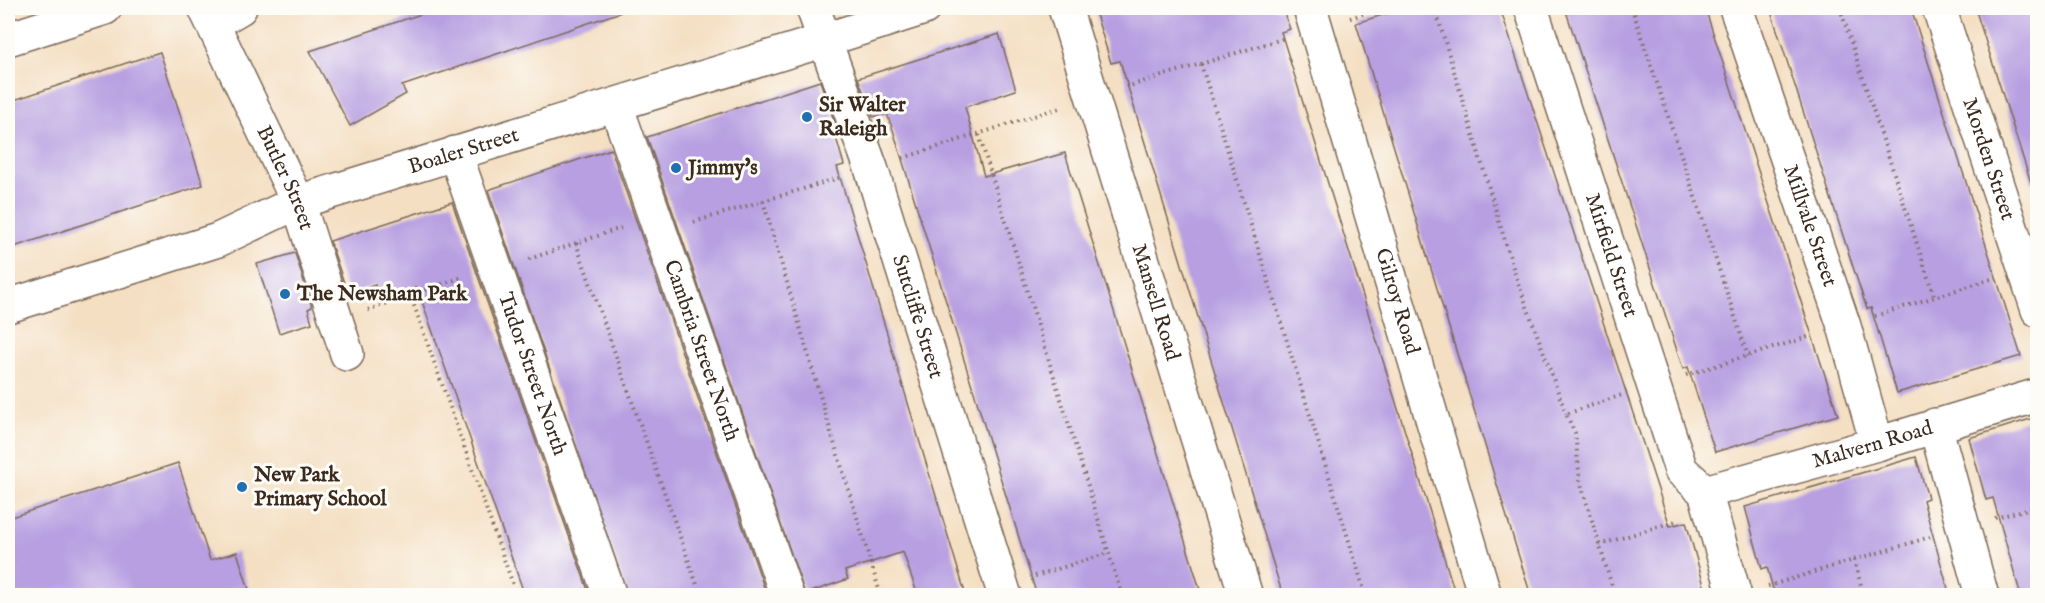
<svg xmlns="http://www.w3.org/2000/svg" width="2045" height="603" viewBox="0 0 2045 603" font-family="'IM FELL English',serif">
<rect width="100%" height="100%" fill="#fdfcf7"/>
<filter id="ink" filterUnits="userSpaceOnUse"><feTurbulence type="fractalNoise" baseFrequency=".0167" numOctaves="2"/><feDisplacementMap in="SourceGraphic" scale="12" xChannelSelector="R" yChannelSelector="G"/><feConvolveMatrix kernelMatrix="1 2 1 2 8 2 1 2 1" color-interpolation-filters="sRGB"/></filter>
<filter id="wash" filterUnits="userSpaceOnUse"><feTurbulence type="fractalNoise" baseFrequency=".008" numOctaves="4" result="noise"/><feDisplacementMap in="SourceGraphic" scale="24" xChannelSelector="R" yChannelSelector="G"/><feGaussianBlur stdDeviation="1.35" result="paint"/><feColorMatrix in="noise" values="0 0 0 0 0 0 0 0 0 0 0 0 0 0 0 0 0 1.4 0 .05"/><feComposite in="paint" operator="in"/></filter>
<g filter="url(#wash)">
<rect width="100%" height="100%" fill="#f4dfc3"/>
<g id="blocks">
<g fill="#b79fe1">
<polygon points="439,8 620,8 621,12 402,86 406,94 350,126 310,51"/>
<polygon points="1094,8 1282,8 1290,29 1281,32 1456,596 1283,596 1120,61 1111,63"/>
<polygon points="1406,8 1500,8 1670,526 1686,522 1707,596 1531,596 1356,23"/>
<polygon points="1565,8 1705,8 1838,415 1715,452 1688,367 1683,369"/>
<polygon points="1770,8 1911,8 2021,356 1897,393 1871,308 1867,309 1854,270"/>
<polygon points="1975,8 2037,8 2037,182 2031,183"/>
<polygon points="999,34 1016,90 965,107 984,176 1065,153 1202,596 1037,596 893,130 887,114 873,117 858,78"/>
<polygon points="160,52 203,185 8,249 8,102"/>
<polygon points="820,81 836,126 833,127 844,165 837,167 966,596 918,596 903,552 845,571 848,579 805,594 647,137"/>
<polygon points="611,149 767,596 628,596 488,190"/>
<polygon points="452,202 590,596 525,596 417,287 380,300 375,285 348,295 330,241"/>
<polygon points="295,253 312,307 308,309 312,323 279,333 257,264"/>
<polygon points="2037,417 2037,596 2021,596 1993,498 1986,500 1969,438"/>
<polygon points="1916,457 1928,498 1923,500 1950,596 1775,596 1767,567 1762,569 1745,507"/>
<polygon points="178,463 210,560 237,552 251,596 8,596 8,518"/>
</g>
</g>
</g>
<g filter="url(#ink)">
<use href="#blocks" fill-opacity="0" stroke="#7c6958" stroke-width="1.5"/>
<g fill="none" stroke-linecap="round" stroke-linejoin="round">
<defs>
<g id="minor">
<path id="s1" d="M205 8 298 202 347 354"/>
<path id="s2" d="M813 8 871 168 1005 596"/>
<path id="s3" d="M1065 8 1246 596"/>
<path id="s4" d="M1310 8 1485 596"/>
<path id="s5" d="M1531 8 1681 470 1705 492"/>
<path id="s6" d="M1736 8 1844 326 1877 444"/>
<path id="s7" d="M1939 8 2038 310"/>
<polyline points="214,23 240,8"/>
<polyline points="8,39 105,8"/>
<path id="s8" d="M616 105 787 596"/>
<path id="s9" d="M455 153 610 596"/>
<path id="s10" d="M8 306 218 240 298 202 825 40 924 8"/>
<polyline points="1935,425 1982,596"/>
<path id="s11" d="M1705 492 1877 444 2038 395"/>
<polyline points="1705,492 1735,596"/>
</g>
</defs>
<use href="#minor" stroke="#7c6958" stroke-width="36"/>
<g stroke="#7c6958" stroke-width="4" stroke-dasharray="1.5 4.5" stroke-linecap="butt">
<polyline points="1435,8 1514,271 1566,414"/>
<polyline points="1632,8 1748,356"/>
<polyline points="1840,8 1934,296"/>
<polyline points="1350,18 1382,8"/>
<polyline points="1201,64 1366,596"/>
<polyline points="1126,87 1285,38"/>
<polyline points="979,135 1122,596"/>
<polyline points="903,158 1062,107"/>
<polyline points="763,201 830,429 881,596"/>
<polyline points="694,222 839,178"/>
<polyline points="576,243 701,596"/>
<polyline points="529,259 621,228"/>
<polyline points="410,294 517,596"/>
<polyline points="368,310 463,277"/>
<polyline points="1875,316 1991,279"/>
<polyline points="1686,375 1811,336"/>
<polyline points="1995,518 2038,506"/>
<polyline points="1599,545 1679,520"/>
<polyline points="1854,560 1864,596"/>
<polyline points="1035,576 1109,553"/>
<polyline points="1768,586 1930,537"/>
<polyline points="1615,596 1580,481 1575,433 1566,414 1622,395"/>
</g>
<use href="#minor" stroke="#fff" stroke-width="33"/>
</g>
</g>
<g fill="#1f6fb2" stroke="#fdfcf7" stroke-width="2">
<circle cx="807" cy="117" r="6"/>
<circle cx="676" cy="168" r="6"/>
<circle cx="285" cy="294" r="6"/>
<circle cx="242" cy="487" r="6"/>
</g>
<g text-anchor="middle" dominant-baseline="central" stroke-width="6" stroke-linejoin="round" paint-order="stroke">
<g font-size="21" font-weight="bold" fill="#3b2a1e" stroke="#fdfcf7" text-anchor="start">
<text x="819" y="105">Sir Walter<tspan x="819" dy="24">Raleigh</tspan></text>
<text x="688" y="168">Jimmy's</text>
<text x="297" y="294">The Newsham Park</text>
<text x="254" y="475">New Park<tspan x="254" dy="24">Primary School</tspan></text>
</g>
<g font-size="21" fill="#3b2a1e" stroke="#fdfcf7">
<text stroke="none"><textPath href="#s10" startOffset="482">Boaler Street</textPath></text>
<text stroke="none"><textPath href="#s7" startOffset="159">Morden Street</textPath></text>
<text stroke="none"><textPath href="#s1" startOffset="188">Butler Street</textPath></text>
<text stroke="none"><textPath href="#s6" startOffset="230">Millvale Street</textPath></text>
<text stroke="none"><textPath href="#s5" startOffset="260">Mirfield Street</textPath></text>
<text stroke="none"><textPath href="#s3" startOffset="308">Mansell Road</textPath></text>
<text stroke="none"><textPath href="#s4" startOffset="306">Gilroy Road</textPath></text>
<text stroke="none"><textPath href="#s2" startOffset="326">Sutcliffe Street</textPath></text>
<text stroke="none"><textPath href="#s8" startOffset="260">Cambria Street North</textPath></text>
<text stroke="none"><textPath href="#s9" startOffset="234">Tudor Street North</textPath></text>
<text stroke="none"><textPath href="#s11" startOffset="174">Malvern Road</textPath></text>
</g>
</g>
<rect width="2045" height="603" fill="none" stroke="#fdfcf7" stroke-width="30"/>
</svg>
